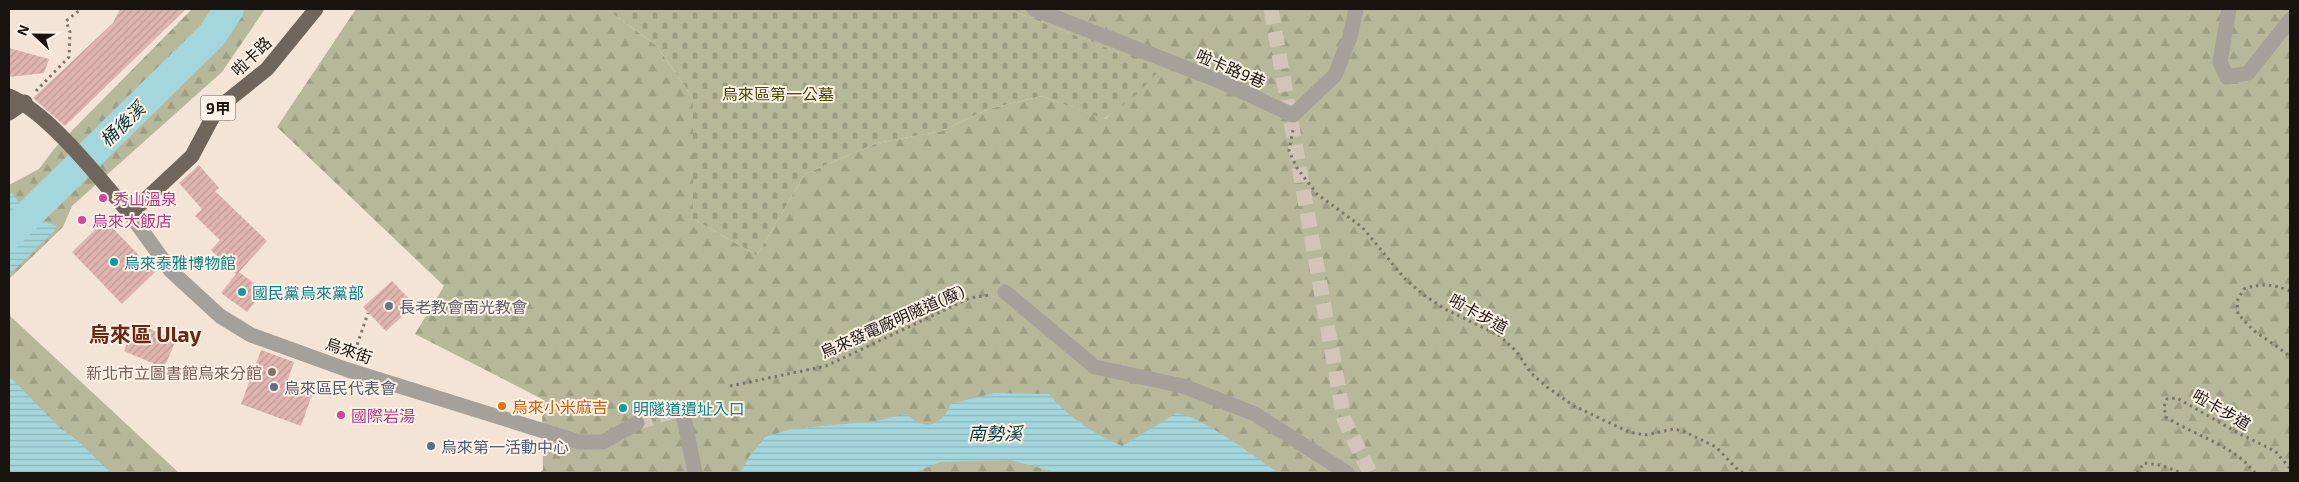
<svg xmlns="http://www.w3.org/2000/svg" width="2299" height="482" viewBox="0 0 2299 482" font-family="'Exo 2','Noto Sans TC',sans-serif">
<defs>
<pattern id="forest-firs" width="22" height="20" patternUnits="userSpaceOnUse" patternTransform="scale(1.25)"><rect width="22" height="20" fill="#b6b899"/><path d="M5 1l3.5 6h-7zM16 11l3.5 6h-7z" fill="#9c9d83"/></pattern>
<pattern id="cemetery-stones" width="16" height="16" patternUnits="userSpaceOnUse" patternTransform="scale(1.25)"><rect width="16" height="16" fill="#b6b899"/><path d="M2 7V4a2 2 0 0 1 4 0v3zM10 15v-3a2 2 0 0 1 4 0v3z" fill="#9c9d83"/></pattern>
<pattern id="water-rules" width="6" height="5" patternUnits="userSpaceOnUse" patternTransform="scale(1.25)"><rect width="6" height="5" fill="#a4d6dd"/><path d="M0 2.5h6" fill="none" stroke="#8cb7bc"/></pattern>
<pattern id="building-hatch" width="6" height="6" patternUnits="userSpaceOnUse" patternTransform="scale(1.25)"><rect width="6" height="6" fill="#e0b4af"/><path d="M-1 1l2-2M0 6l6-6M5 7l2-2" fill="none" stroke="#bf9a95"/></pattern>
</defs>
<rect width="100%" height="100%" fill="#f3e4d6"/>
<g fill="url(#forest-firs)">
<polygon points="192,9 265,9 222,72 72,206 63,227 9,279 9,185 39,169 54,149"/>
<polygon points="356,9 606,9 656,45 693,98 693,219 757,255 805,174 877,143 942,131 988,109 1042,96 1105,119 1160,69 1008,9 2290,9 2290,473 539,473 543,470 542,399 415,334 444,286 277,127"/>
<polygon points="9,315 178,472 201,473 9,473"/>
</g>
<polygon fill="url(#cemetery-stones)" points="606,9 1008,9 1161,69 1136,95 1104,119 1042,96 988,109 942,131 877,143 805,174 757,255 693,219 693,98 656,45"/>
<g fill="url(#water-rules)">
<polygon points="12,193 28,214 58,227 9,275 9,195"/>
<polygon points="9,376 60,428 77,440 111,473 9,473"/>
<path d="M994 393 1049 394C1071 420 1092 432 1122 446L1177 413C1206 419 1253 456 1279 473H1059L1010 460 941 462 913 473H740L749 457 765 437 791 429 876 421 906 414C917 424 930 430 942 418 946 415 948 409 951 404Z"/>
</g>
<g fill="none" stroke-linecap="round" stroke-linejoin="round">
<polyline stroke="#a4d6dd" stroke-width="30" points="9,234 212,35 229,9"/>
</g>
<g fill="url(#building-hatch)">
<polygon points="120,9 186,9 65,126 33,98 113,23"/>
<polygon points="9,48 49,59 44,73 9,77"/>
<polygon points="199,165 219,188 215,191 267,241 239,272 264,291 247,312 221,293 236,274 211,250 220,240 195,216 202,209 179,183"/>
<polygon points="105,220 155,272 122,304 72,252"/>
<polygon points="392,281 415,305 386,331 363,307"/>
<polygon points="136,323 176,340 164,368 124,351"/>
<polygon points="261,350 294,362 287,382 313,392 301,426 241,404"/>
</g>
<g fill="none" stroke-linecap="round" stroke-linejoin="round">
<g stroke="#d2c5b8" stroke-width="15" stroke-dasharray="15 8" stroke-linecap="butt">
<polyline points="1271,9 1344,419 1370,473"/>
<polyline points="637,423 682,408"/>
</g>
<g stroke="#7e746c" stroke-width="3" stroke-dasharray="2.5 4" stroke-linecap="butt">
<polyline points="36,91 69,57 70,32 66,21 81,9"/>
<polyline points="1293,130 1289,151 1297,168 1317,194 1362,227 1406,280 1424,295 1445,309 1500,336 1516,351 1531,373 1547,387 1574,406 1629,432 1645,435 1674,429 1685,432 1716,447 1739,471 1744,473"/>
<path d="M2290 291C2273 284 2261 283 2244 289L2237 301 2238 314 2253 330 2286 353 2290 359"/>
<polyline points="353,357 368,313"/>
<polyline points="730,386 826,366 970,298 990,295"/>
<polyline points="2137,473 2144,463 2160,465 2182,473"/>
<path d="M2255 473C2234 445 2195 436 2166 417L2164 407 2167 399 2177 398 2240 434 2275 451 2290 468"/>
</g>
<g stroke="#a6a09a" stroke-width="15">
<polyline points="1034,9 1217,80 1293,115 1335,75 1350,37 1356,9"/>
<polyline points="2229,9 2220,62 2227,77 2248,73 2290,20"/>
<polyline points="130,214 171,271 220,316 251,335 348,370 579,442 603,442 637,423"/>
<polyline points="1005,292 1095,367 1183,386 1255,414 1347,473"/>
<polyline points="682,408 695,473"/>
</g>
<g stroke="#6f655a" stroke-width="15">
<path d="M9 96C49 113 100 179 130 214L192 156 217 109 267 69 316 9"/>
<polyline points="9,113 25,102"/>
</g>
</g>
<g fill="#d1479c" stroke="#fef2e6" stroke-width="2">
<circle cx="103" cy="198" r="5"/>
<circle cx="82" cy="220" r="5"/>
<circle cx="341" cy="415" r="5"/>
</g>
<g fill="#0f9aa8" stroke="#fef2e6" stroke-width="2">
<circle cx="114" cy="262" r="5"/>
<circle cx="242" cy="292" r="5"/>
<circle cx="623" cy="408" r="5"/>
</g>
<circle fill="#6b7280" stroke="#fef2e6" stroke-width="2" cx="389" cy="306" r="5"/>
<circle fill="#8d6e63" stroke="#fef2e6" stroke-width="2" cx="272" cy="372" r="5"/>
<g fill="#5c6f8a" stroke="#fef2e6" stroke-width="2">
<circle cx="274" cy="387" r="5"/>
<circle cx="431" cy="446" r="5"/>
</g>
<circle fill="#e8710a" stroke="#fef2e6" stroke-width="2" cx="502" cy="406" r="5"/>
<g text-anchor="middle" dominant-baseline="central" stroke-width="4" stroke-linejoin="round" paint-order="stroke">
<rect fill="#fef2e6" stroke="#5d5650" stroke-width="1" x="200.5" y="95.5" width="35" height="25" rx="4"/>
<g font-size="15" font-weight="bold" fill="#18130f">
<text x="218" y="108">9甲</text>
</g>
<g font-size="16" fill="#18130f" stroke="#fef2e6">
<text transform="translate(251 56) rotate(-44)">啦卡路</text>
<text transform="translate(1231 68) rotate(23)">啦卡路9巷</text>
<text transform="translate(1479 313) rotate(29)">啦卡步道</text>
<text transform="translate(892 321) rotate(-24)">烏來發電廠明隧道(廢)</text>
<text transform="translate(349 350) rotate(19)">烏來街</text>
<text transform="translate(2222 409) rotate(30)">啦卡步道</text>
</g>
<g font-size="16" fill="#474805" stroke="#fef2e6">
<text x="778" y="93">烏來區第一公墓</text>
</g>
<g font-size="16" fill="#b23c85" stroke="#fef2e6" text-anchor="start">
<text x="113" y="198">秀山溫泉</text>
<text x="92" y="220">烏來大飯店</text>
<text x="351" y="415">國際岩湯</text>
</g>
<g font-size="16" fill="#0d838f" stroke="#fef2e6" text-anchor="start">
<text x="124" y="262">烏來泰雅博物館</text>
<text x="252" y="292">國民黨烏來黨部</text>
<text x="633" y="408">明隧道遺址入口</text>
</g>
<g font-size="16" fill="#5b616d" stroke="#fef2e6" text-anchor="start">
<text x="399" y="306">長老教會南光教會</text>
</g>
<g font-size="16" fill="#785e54" stroke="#fef2e6" text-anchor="end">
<text x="262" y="372">新北市立圖書館烏來分館</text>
</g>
<g font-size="16" fill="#4e5e75" stroke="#fef2e6" text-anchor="start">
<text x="284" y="387">烏來區民代表會</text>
<text x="441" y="446">烏來第一活動中心</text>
</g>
<g font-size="16" fill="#c56008" stroke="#fef2e6" text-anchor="start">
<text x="512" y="406">烏來小米麻吉</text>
</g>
<g font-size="18" font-style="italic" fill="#08383e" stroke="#fef2e6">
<text transform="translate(122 124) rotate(-44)">桶後溪</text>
<text x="995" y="433">南勢溪</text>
</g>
<g font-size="21" font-weight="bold" fill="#6a2716" stroke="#fef2e6">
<text x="145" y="333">烏來區 Ulay</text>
</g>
</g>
<rect width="2299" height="482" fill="none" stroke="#18130f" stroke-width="20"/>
<g transform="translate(35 35) rotate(292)" stroke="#fef2e6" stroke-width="4" paint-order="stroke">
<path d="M0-4L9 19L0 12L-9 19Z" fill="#18130f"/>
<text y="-8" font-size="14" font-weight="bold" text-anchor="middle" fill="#18130f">N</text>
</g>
</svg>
